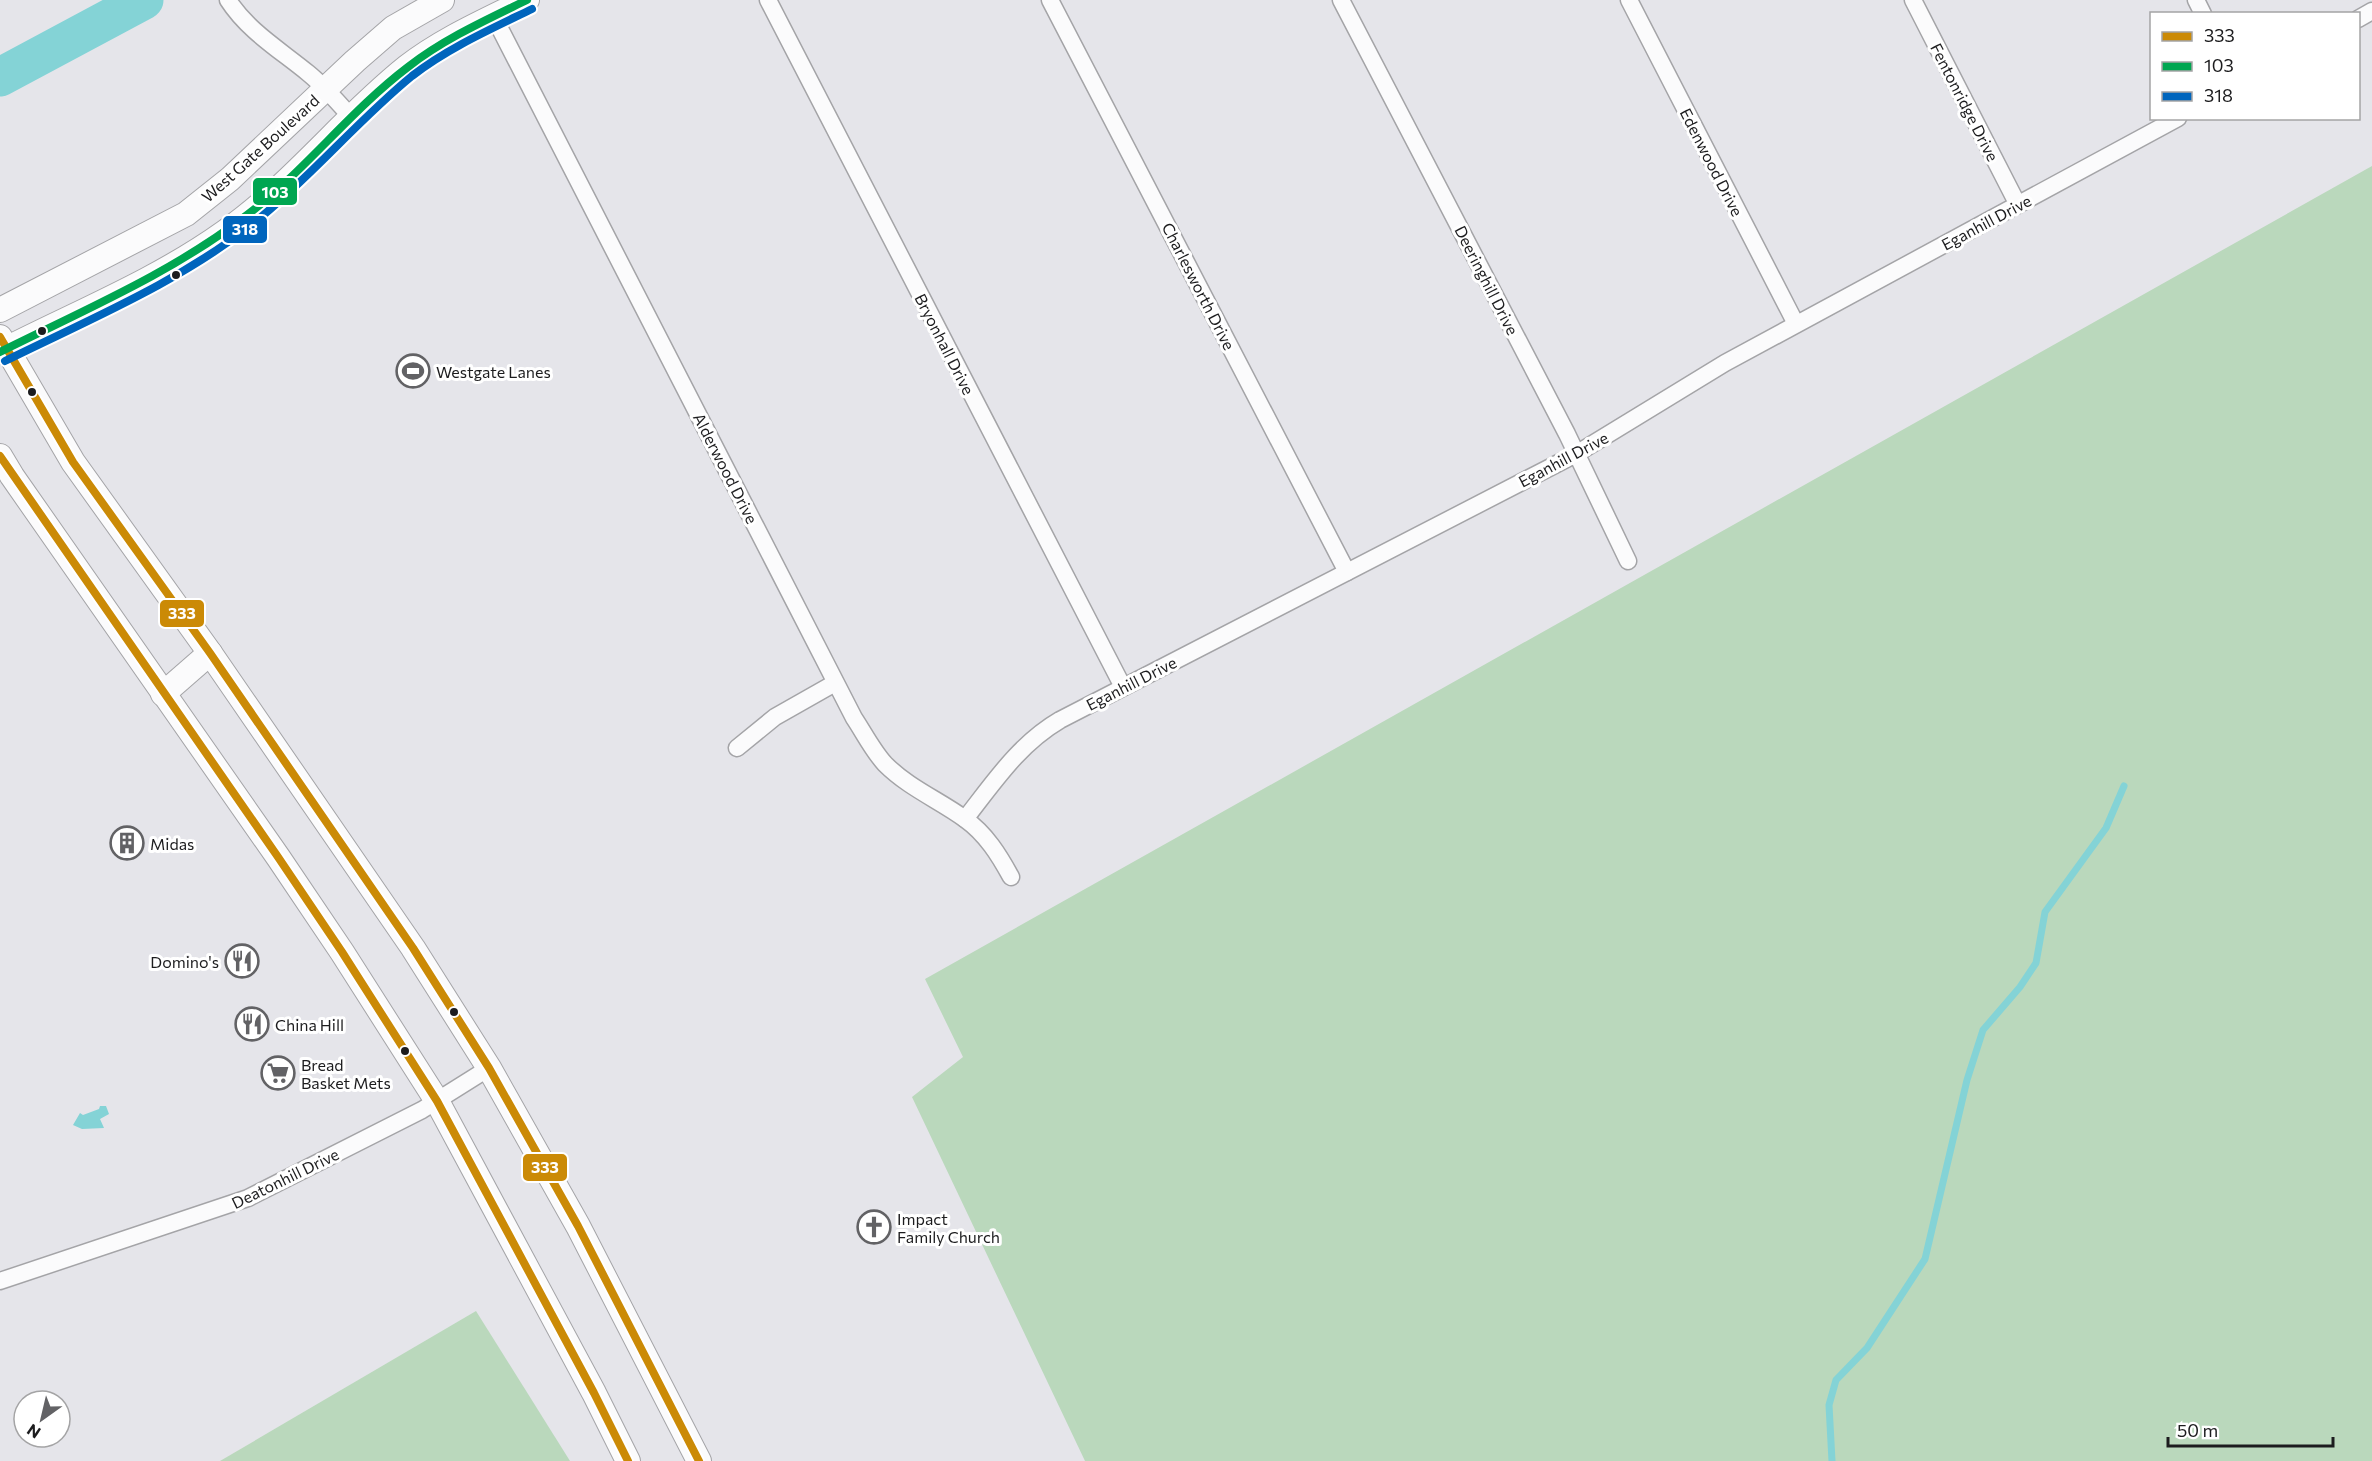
<svg xmlns="http://www.w3.org/2000/svg" width="2372" height="1461" viewBox="0 0 2372 1461" font-family="Commissioner,sans-serif">
<rect width="100%" height="100%" fill="#e5e5ea"/>
<g fill="#bad8bc">
<polygon points="2372,166 2372,1461 1085,1461 912,1097 963,1057 925,979"/>
<polygon points="476,1311 570,1461 220,1461"/>
</g>
<polygon fill="#84d3d6" points="100,1106 106,1106 109,1114 100,1119 104,1128 82,1129 73,1125 80,1113 83,1115 99,1109"/>
<g fill="none" stroke-linecap="round" stroke-linejoin="round">
<polyline stroke="#84d3d6" stroke-width="7" points="1832,1461 1829,1405 1836,1380 1867,1348 1925,1259 1967,1080 1983,1030 2020,987 2036,963 2045,912 2106,828 2124,786"/>
<polyline stroke="#84d3d6" stroke-width="39" points="0,77 144,0"/>
<defs>
<g id="street">
<path d="M228 0C248 31 280 50 308 73 324 86 337 101 351 117"/>
<polyline points="768,0 1123,687"/>
<polyline points="1050,0 1347,572"/>
<polyline points="1341,0 1567,434 1628,561"/>
<polyline points="1629,0 1796,324"/>
<polyline points="1913,0 2018,205"/>
<polyline points="2196,0 2203,14"/>
<path d="M494 17 854 718C864 733 873 751 885 764 909 788 939 800 965 819 986 834 999 855 1011 877"/>
<polyline points="2358,19 2372,11"/>
<polyline points="737,748 775,717 835,683"/>
<path d="M965 819C994 782 1019 744 1060 720L1576 454 1725 363 2178 118"/>
<polyline points="0,1281 248,1198 422,1110 489,1068"/>
</g>
<g id="secondary">
<polyline points="0,310 186,214 230,179 355,61 393,28 442,0"/>
<polyline points="0,337 73,462 210,653 413,948 489,1068 578,1226 699,1461"/>
<path d="M0 352C76 313 155 282 225 232 292 185 343 118 407 67 443 39 487 20 527 0"/>
<polyline points="0,456 12,476 278,857 342,952 437,1101 594,1393 628,1461"/>
<polyline points="163,694 210,653"/>
</g>
</defs>
<use href="#street" stroke="#a4a4a7" stroke-width="19"/>
<use href="#secondary" stroke="#a4a4a7" stroke-width="26"/>
<use href="#street" stroke="#fbfbfc" stroke-width="16"/>
<use href="#secondary" stroke="#fbfbfc" stroke-width="24"/>
<defs>
<g id="bus-1">
<polyline points="0,337 73,462 210,653 413,948 489,1068 578,1226 699,1461"/>
<polyline points="0,456 278,857 342,952 437,1101 594,1393 628,1461"/>
</g>
<path id="bus-2" d="M0 352C84 310 172 273 247 215 305 171 350 111 408 67 444 39 486 20 527 0"/>
<path id="bus-3" d="M5 361C90 319 180 282 255 222 311 177 357 121 412 76 448 48 491 29 532 9"/>
</defs>
<use href="#bus-1" stroke="#fff" stroke-width="12"/>
<use href="#bus-2" stroke="#fff" stroke-width="12"/>
<use href="#bus-3" stroke="#fff" stroke-width="12"/>
<use href="#bus-1" stroke="#cb8a06" stroke-width="8"/>
<use href="#bus-2" stroke="#00a651" stroke-width="8"/>
<use href="#bus-3" stroke="#0065bd" stroke-width="8"/>
</g>
<defs>
<symbol id="stadium-ring" viewBox="-11 -11 22 22"><circle r="9.5" fill="#fff" stroke="#626265" stroke-width="1.5"/><path d="M0-5a6.5 5 0 1 0 0 10a6.5 5 0 1 0 0-10ZM-3.5-1.8h7v3.6h-7Z" fill="#626265"/></symbol>
<symbol id="building-ring" viewBox="-11 -11 22 22"><circle r="9.5" fill="#fff" stroke="#626265" stroke-width="1.5"/><path d="M-4-6H4V6H1V3H-1V6H-4ZM-2.5-4.3h1.7v1.8h-1.7ZM.8-4.3h1.7v1.8H.8ZM-2.5-1h1.7V.8h-1.7ZM.8-1h1.7V.8H.8Z" fill="#626265"/></symbol>
<symbol id="restaurant-ring" viewBox="-11 -11 22 22"><circle r="9.5" fill="#fff" stroke="#626265" stroke-width="1.5"/><path d="M-5-6h1v4h1v-4h1v4h1v-4h1v5L-1.5 .5V6h-2V.5L-5-1ZM5-6V6H3V1.5H1.5Q1.5-4 5-6Z" fill="#626265"/></symbol>
<symbol id="supermarket-ring" viewBox="-11 -11 22 22"><circle r="9.5" fill="#fff" stroke="#626265" stroke-width="1.5"/><path d="M-6-5.5h2.5l.6 2H6L4.5 2H-2.5L-4.4-4H-6ZM-1.5 3.2a1.3 1.3 0 1 0 .1 0ZM3 3.2a1.3 1.3 0 1 0 .1 0Z" fill="#626265"/></symbol>
<symbol id="church-ring" viewBox="-11 -11 22 22"><circle r="9.5" fill="#fff" stroke="#626265" stroke-width="1.5"/><path d="M-1.2-6h2.4v3.5h3.3v2.4h-3.3V6h-2.4V-.1h-3.3v-2.4h3.3Z" fill="#626265"/></symbol>
</defs>
<g fill-rule="evenodd">
<use href="#stadium-ring" x="394" y="352" width="38" height="38"/>
<use href="#building-ring" x="108" y="824" width="38" height="38"/>
<use href="#restaurant-ring" x="223" y="942" width="38" height="38"/>
<use href="#restaurant-ring" x="233" y="1005" width="38" height="38"/>
<use href="#supermarket-ring" x="259" y="1054" width="38" height="38"/>
<use href="#church-ring" x="855" y="1208" width="38" height="38"/>
</g>
<g fill="#1c1c1e" stroke="#fff" stroke-width="2">
<circle cx="176" cy="275" r="5"/>
<circle cx="42" cy="331" r="5"/>
<circle cx="32" cy="392" r="5"/>
<circle cx="454" cy="1012" r="5"/>
<circle cx="405" cy="1051" r="5"/>
</g>
<g text-anchor="middle" dominant-baseline="central" stroke-width="6" stroke-linejoin="round" paint-order="stroke">
<g font-size="16" fill="#1c1c1e" stroke="#fff">
<text transform="translate(1965 102) rotate(63)">Fentonridge Drive</text>
<text transform="translate(260 148) rotate(-42)">West Gate Boulevard</text>
<text transform="translate(1712 162) rotate(63)">Edenwood Drive</text>
<text transform="translate(1986 222) rotate(-28)">Eganhill Drive</text>
<text transform="translate(1487 280) rotate(63)">Deeringhill Drive</text>
<text transform="translate(1199 286) rotate(63)">Charlesworth Drive</text>
<text transform="translate(945 344) rotate(63)">Bryonhall Drive</text>
<text transform="translate(1563 459) rotate(-28)">Eganhill Drive</text>
<text transform="translate(726 468) rotate(63)">Alderwood Drive</text>
<text transform="translate(1131 683) rotate(-27)">Eganhill Drive</text>
<text transform="translate(285 1178) rotate(-26)">Deatonhill Drive</text>
</g>
<g font-size="16" fill="#1c1c1e" stroke="#fff" text-anchor="start">
<text x="436" y="371">Westgate Lanes</text>
<text x="150" y="843">Midas</text>
<text x="219" y="961" text-anchor="end">Domino's</text>
<text x="275" y="1024">China Hill</text>
<text x="301" y="1064">Bread<tspan x="301" dy="18">Basket Mets</tspan></text>
<text x="897" y="1218">Impact<tspan x="897" dy="18">Family Church</tspan></text>
</g>
</g>
<g stroke="#fff" stroke-width="2">
<rect x="252" y="177" width="46" height="29" rx="6" fill="#00a651"/>
<rect x="222" y="215" width="46" height="29" rx="6" fill="#0065bd"/>
<rect x="159" y="599" width="46" height="29" rx="6" fill="#cb8a06"/>
<rect x="522" y="1153" width="46" height="29" rx="6" fill="#cb8a06"/>
</g>
<g font-size="16" text-anchor="middle" font-weight="bold" fill="#fff">
<text x="275" y="198">103</text>
<text x="245" y="235">318</text>
<text x="182" y="619">333</text>
<text x="545" y="1173">333</text>
</g>
<rect x="2150" y="12" width="210" height="108" fill="#ffffff" stroke="#a4a4a5" stroke-width="1.5"/>
<rect x="2162" y="32" width="30" height="9" fill="#cb8a06" stroke="#a4a4a5" stroke-width="1.5"/>
<text x="2204" y="42" font-size="18" fill="#1c1c1e">333</text>
<rect x="2162" y="62" width="30" height="9" fill="#00a651" stroke="#a4a4a5" stroke-width="1.5"/>
<text x="2204" y="72" font-size="18" fill="#1c1c1e">103</text>
<rect x="2162" y="92" width="30" height="9" fill="#0065bd" stroke="#a4a4a5" stroke-width="1.5"/>
<text x="2204" y="102" font-size="18" fill="#1c1c1e">318</text>
<g transform="translate(42 1419) rotate(214)"><circle r="28" fill="#ffffff" stroke="#a4a4a5" stroke-width="1.5"/>
<path d="M0-4.5L10 22L0 15L-10 22Z" fill="#626265"/>
<text y="-9" font-size="16" font-weight="bold" text-anchor="middle" fill="#1c1c1e">N</text>
</g>
<path d="M2168 1437v9h165v-9" fill="none" stroke="#1c1c1e" stroke-width="3"/>
<text x="2177" y="1437" font-size="18" fill="#1c1c1e" stroke="#ffffff" stroke-width="4.5" paint-order="stroke">50 m</text>
</svg>
